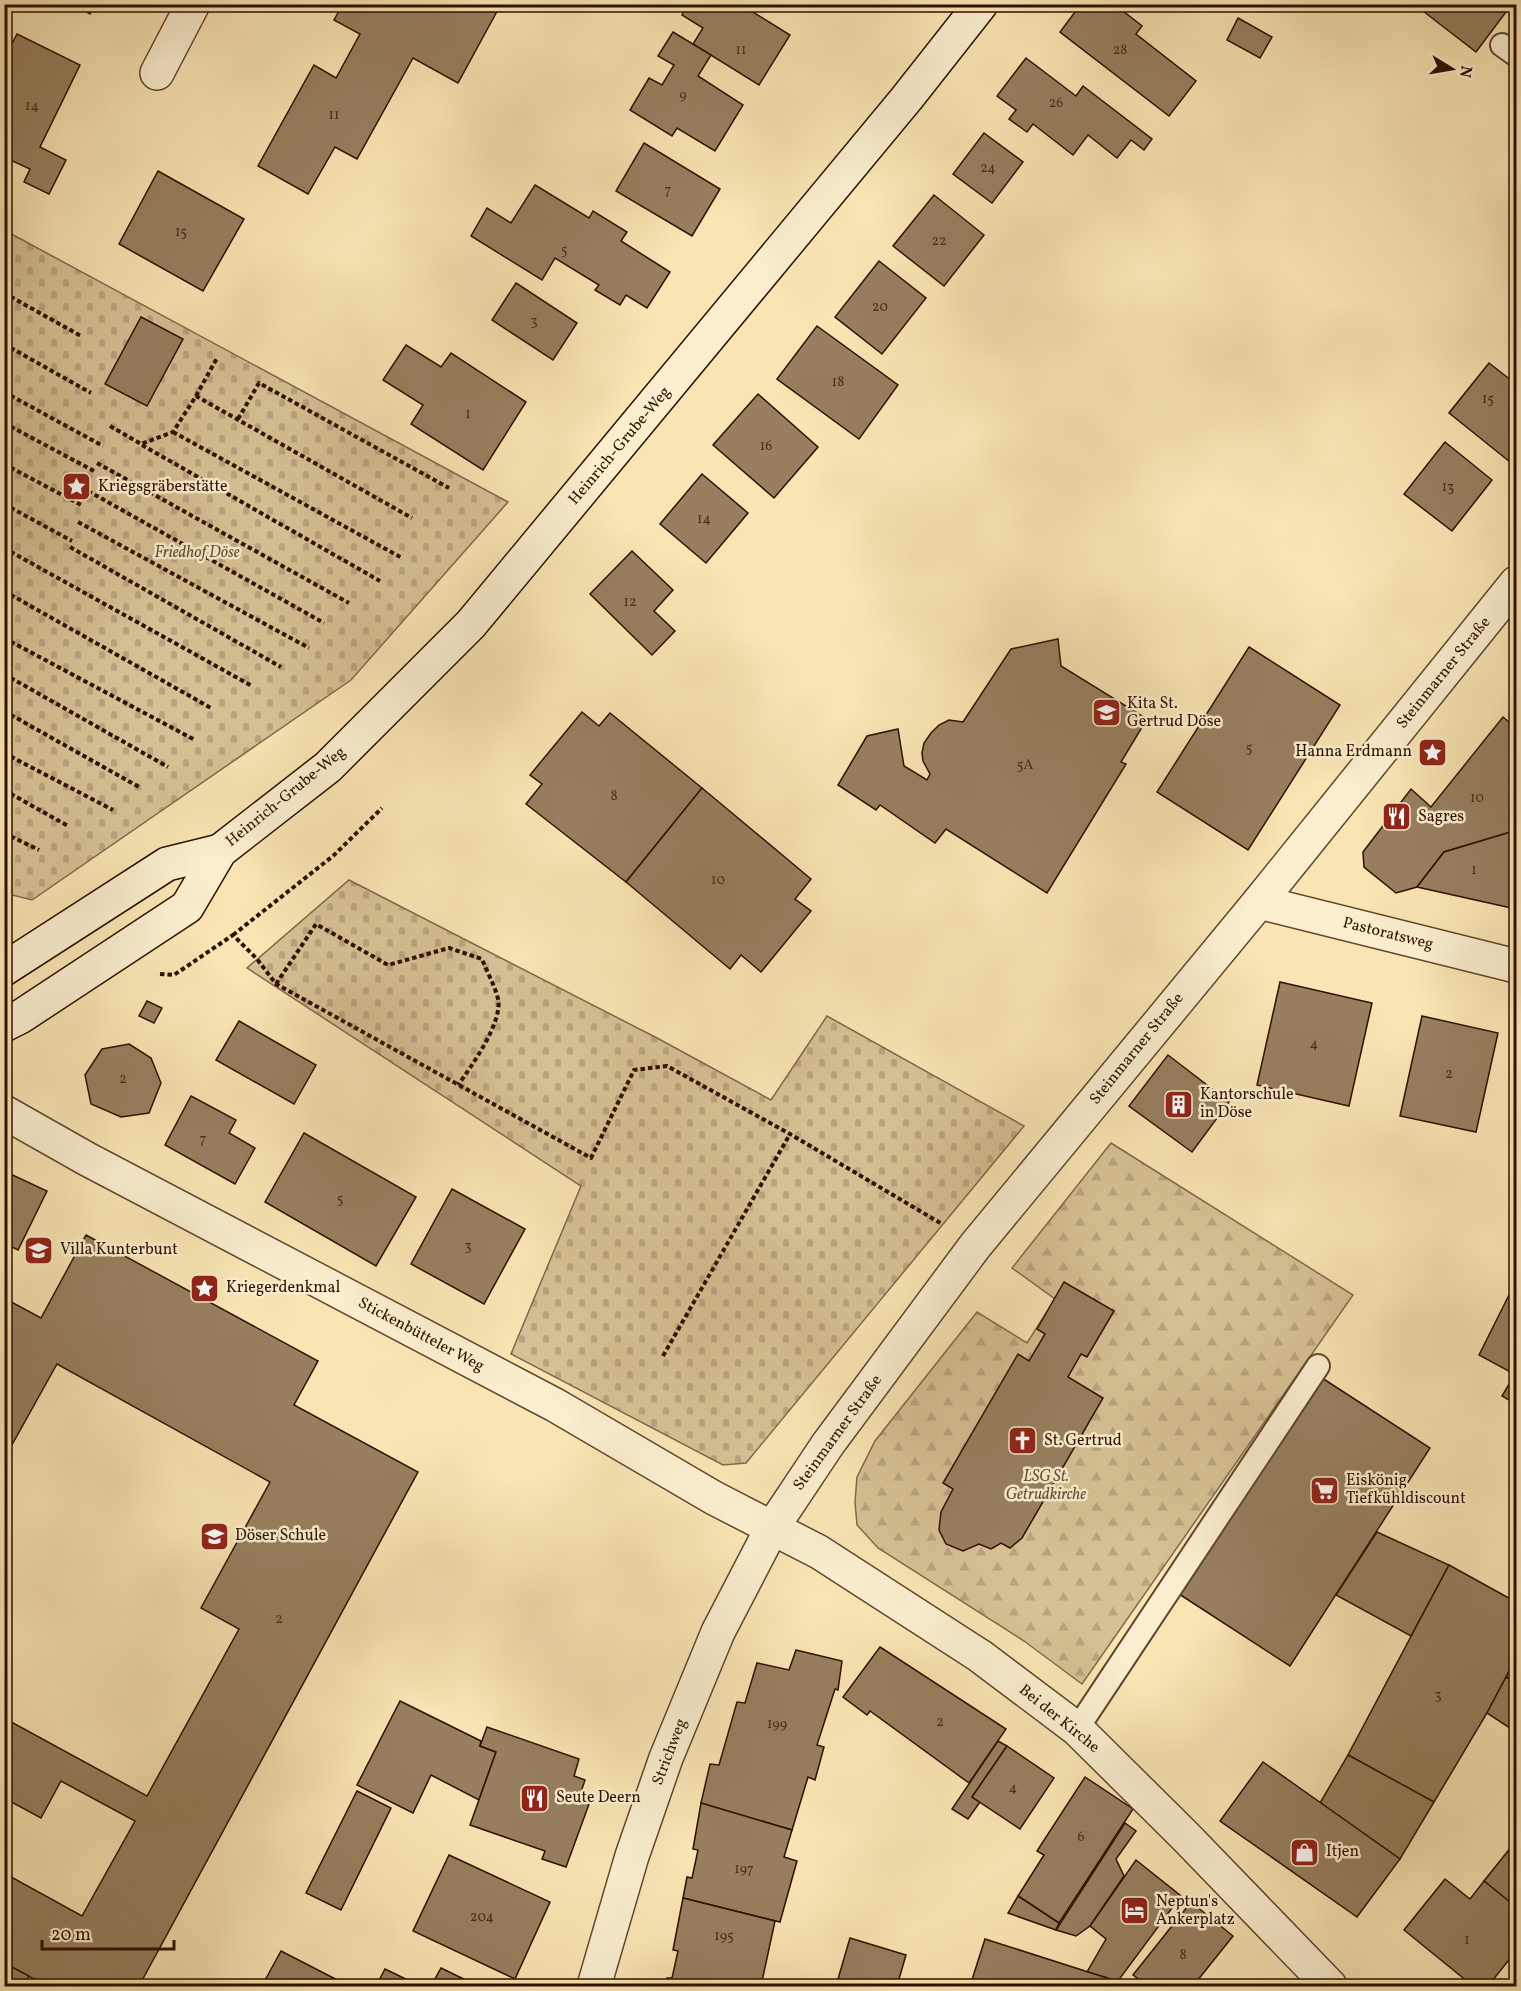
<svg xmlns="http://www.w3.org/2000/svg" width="1521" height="1991" viewBox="0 0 1521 1991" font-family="Vollkorn,serif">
<defs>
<pattern id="forest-firs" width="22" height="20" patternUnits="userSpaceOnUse" patternTransform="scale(1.5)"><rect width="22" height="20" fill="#d5c195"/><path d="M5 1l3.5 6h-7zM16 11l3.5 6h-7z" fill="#b7a57f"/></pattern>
<pattern id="cemetery-stones" width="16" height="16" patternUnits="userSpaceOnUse" patternTransform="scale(1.5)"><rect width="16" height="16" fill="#d5c195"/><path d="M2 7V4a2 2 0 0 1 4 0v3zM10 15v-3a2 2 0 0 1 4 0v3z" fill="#b7a57f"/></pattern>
</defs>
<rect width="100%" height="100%" fill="#f8e5b3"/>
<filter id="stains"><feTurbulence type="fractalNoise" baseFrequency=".00333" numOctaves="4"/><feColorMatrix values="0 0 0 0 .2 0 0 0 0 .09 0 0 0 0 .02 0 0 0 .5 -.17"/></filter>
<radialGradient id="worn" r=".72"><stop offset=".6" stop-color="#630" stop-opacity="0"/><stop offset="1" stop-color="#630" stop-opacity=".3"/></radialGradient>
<polygon fill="url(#forest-firs)" stroke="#81684c" stroke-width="1.5" points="1111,1143 1353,1295 1082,1684 1024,1641 878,1548 857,1525 855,1502 857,1477 875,1441 977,1312 1027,1343 1055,1299 1012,1268"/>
<g fill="url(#cemetery-stones)" stroke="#81684c" stroke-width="1.5">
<polygon points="4,230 508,502 351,680 32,900 4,893"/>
<polygon points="349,880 657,1038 771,1100 827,1016 1024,1126 746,1463 723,1465 511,1354 581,1186 247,968"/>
</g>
<g fill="#977f5f" stroke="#2d1003" stroke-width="1.5">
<polygon points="74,4 96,4 90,14"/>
<polygon points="343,4 501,4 458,83 413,58 357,159 335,147 308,194 258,166 314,65 336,78 360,34 334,20"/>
<polygon points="687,4 740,4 790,35 759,85 693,44 703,28 682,15"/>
<polygon points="1081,4 1114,4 1142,26 1136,34 1196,81 1169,116 1060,32"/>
<polygon points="1414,4 1512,4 1476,52"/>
<polygon points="1238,18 1272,37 1260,58 1227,40"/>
<polygon points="673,32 711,55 698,76 743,105 715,151 677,128 672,136 630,110 649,78 662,85 674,65 658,56"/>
<polygon points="17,34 80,65 40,147 66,160 49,194 24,182 30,169 4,157 4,59"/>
<polygon points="1026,58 1076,96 1083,86 1152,139 1144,150 1131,140 1117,158 1088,135 1073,155 1033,124 1027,132 1009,119 1016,110 997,96"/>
<polygon points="984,133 1023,162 992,203 953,174"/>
<polygon points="644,143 720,189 692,236 616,191"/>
<polygon points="158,171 244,219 203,291 119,244"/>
<polygon points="535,185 589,218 593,211 627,232 621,241 670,272 647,308 626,295 620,305 595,290 599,285 555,258 542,280 471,236 487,208 511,223"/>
<polygon points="934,195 984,235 944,286 893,246"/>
<polygon points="879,261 926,298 882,354 835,317"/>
<polygon points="516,283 577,323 553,360 492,320"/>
<polygon points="141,317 183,339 147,406 105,384"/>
<polygon points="817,326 898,385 859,439 777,379"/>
<polygon points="406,345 441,367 451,353 526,402 483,470 411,424 423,405 383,380"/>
<polygon points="1489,363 1516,384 1516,454 1510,462 1449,413"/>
<polygon points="758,394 818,447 774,498 713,445"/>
<polygon points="1445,442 1492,480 1452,531 1404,494"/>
<polygon points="702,474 748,513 706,563 660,524"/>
<polygon points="632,551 673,590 654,611 675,631 652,655 590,594"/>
<polygon points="1058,639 1061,666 1147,719 1121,762 1126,764 1047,893 946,829 935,843 880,805 876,810 838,785 867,736 898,729 904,766 927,780 930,774 923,761 922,753 924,743 931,733 939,725 949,720 963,722 1011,649"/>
<polygon points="1249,647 1340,705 1248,850 1157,792"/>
<polygon points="582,712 599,726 610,713 702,788 626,882 526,804 542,784 530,775"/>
<polygon points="1503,717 1516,728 1516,828 1514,831 1444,852 1417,887 1396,893 1364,867 1363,852 1411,789 1431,807"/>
<polygon points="702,788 811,879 795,899 811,911 761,972 741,955 730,969 626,882"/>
<polygon points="1514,831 1516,831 1516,909 1417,887 1444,852"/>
<polygon points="1280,982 1372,1003 1349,1106 1257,1085"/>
<polygon points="147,1001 162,1008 154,1023 139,1016"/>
<polygon points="1422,1016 1498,1033 1476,1132 1400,1116"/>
<polygon points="239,1021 316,1065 294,1104 216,1060"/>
<polygon points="129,1044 151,1058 161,1083 149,1113 121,1117 91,1104 85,1075 102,1049"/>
<polygon points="1168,1055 1229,1102 1192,1152 1129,1106"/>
<polygon points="191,1096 236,1120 229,1133 255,1148 235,1184 165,1145"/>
<polygon points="304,1133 416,1197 376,1266 265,1202"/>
<polygon points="4,1171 47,1191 18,1250 4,1243"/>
<polygon points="452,1189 525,1229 484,1304 411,1264"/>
<polygon points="86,1235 318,1361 294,1405 418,1472 139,1986 47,1986 4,1963 4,1873 82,1916 135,1821 61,1781 41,1818 4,1798 4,1718 147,1796 239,1629 201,1608 270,1482 57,1364 4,1459 4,1298 41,1318"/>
<polygon points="1516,1281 1516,1375 1479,1355"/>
<polygon points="1064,1282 1114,1311 1087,1357 1081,1354 1068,1377 1103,1398 1022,1538 1010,1548 1001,1543 991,1549 979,1544 963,1551 946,1544 939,1530 941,1512 953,1489 943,1483 1018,1354 1029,1361 1045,1334 1037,1329"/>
<polygon points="1515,1374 1516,1375 1516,1404 1502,1396"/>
<polygon points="1319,1376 1430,1448 1290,1666 1179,1594"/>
<polygon points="1377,1532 1449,1565 1411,1636 1336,1595"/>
<polygon points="1449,1565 1516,1602 1516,1658 1487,1713 1434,1802 1348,1755"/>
<polygon points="880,1647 1006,1729 969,1783 870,1711 867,1715 843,1697"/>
<polygon points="796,1650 842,1661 838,1690 835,1689 817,1745 824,1747 815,1780 808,1777 792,1830 701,1803 710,1764 719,1765 737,1702 745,1703 757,1663 789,1670"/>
<polygon points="1516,1658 1516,1683 1506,1677"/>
<polygon points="1506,1677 1516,1683 1516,1732 1487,1713"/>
<polygon points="400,1701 481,1741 480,1746 496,1752 479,1800 431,1775 413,1813 357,1785"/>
<polygon points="487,1727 579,1759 574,1776 585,1780 581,1792 592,1796 566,1867 542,1859 545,1851 470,1825 496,1752 480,1746"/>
<polygon points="998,1741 1007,1746 972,1797 980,1802 968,1819 952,1809"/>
<polygon points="1007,1746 1054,1778 1020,1829 972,1797"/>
<polygon points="1348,1755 1434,1802 1400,1859 1320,1803"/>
<polygon points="1263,1762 1400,1859 1357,1917 1220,1821"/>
<polygon points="1085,1777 1133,1809 1059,1923 1018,1896 1044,1855 1037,1851"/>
<polygon points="357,1791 391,1808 341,1910 306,1893"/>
<polygon points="701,1803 792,1830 784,1857 797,1861 780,1922 683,1898 687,1877 692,1878 698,1850 693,1849"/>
<polygon points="1125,1823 1136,1831 1116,1859 1124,1876 1090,1926 1076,1936 1056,1930"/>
<polygon points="1516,1841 1516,1907 1484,1881"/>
<polygon points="449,1855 550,1902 515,1979 413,1931"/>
<polygon points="1136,1860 1181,1896 1118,1981 1087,1972 1106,1939 1090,1926"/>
<polygon points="1445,1879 1470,1899 1484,1881 1516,1907 1516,1951 1488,1986 1473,1986 1404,1930"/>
<polygon points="1018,1896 1059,1923 1056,1930 1008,1913"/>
<polygon points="683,1898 775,1921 761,1986 763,1986 665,1986 667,1978 672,1978 678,1951 673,1950"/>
<polygon points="1191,1902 1233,1936 1193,1986 1189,1984 1187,1986 1147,1986 1133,1975"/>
<polygon points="850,1938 906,1955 897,1986 862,1986 838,1979"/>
<polygon points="985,1939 1107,1978 1104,1986 970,1986"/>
<polygon points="281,1951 349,1986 267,1986 263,1984"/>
<polygon points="4,1963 29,1976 23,1986 4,1986"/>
<polygon points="441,1968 478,1986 431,1986"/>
<polygon points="385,1969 420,1986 376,1986"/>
</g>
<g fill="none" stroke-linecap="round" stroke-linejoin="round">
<defs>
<g id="lane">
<polyline points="1502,45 1516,55"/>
<polyline points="1077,1729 1318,1366"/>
</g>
<g id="street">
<polyline points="157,73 193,4"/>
<polyline points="1259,902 1516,966"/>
<polyline points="4,1112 87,1159 555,1405 714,1498 819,1552 980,1656 1077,1729 1186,1837 1330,1986"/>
<polyline points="594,1986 632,1856 666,1758 718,1632 772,1528 828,1444 975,1246 1259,902 1516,583"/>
</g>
<g id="secondary">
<polyline points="4,969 167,864 220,851"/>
<polyline points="4,1025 20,1017 187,907 220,851 328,767 471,624 907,98 981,4"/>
</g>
</defs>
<use href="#lane" stroke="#60452f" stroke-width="26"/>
<use href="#street" stroke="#60452f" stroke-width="36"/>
<use href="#secondary" stroke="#2d1003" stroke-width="36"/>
<g stroke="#2d1003" stroke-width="4" stroke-dasharray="4.5 3" stroke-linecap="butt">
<polyline points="4,293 81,336"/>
<polyline points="4,344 91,393"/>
<polyline points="4,392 103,446"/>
<polyline points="196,396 217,358"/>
<polyline points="238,419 259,383 449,488"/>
<polyline points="4,423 94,471"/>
<polyline points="110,426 141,444 173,432 196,396 412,518"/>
<polyline points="173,432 402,558"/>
<polyline points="142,445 380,581"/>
<polyline points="97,463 349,603"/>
<polyline points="4,464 83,506"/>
<polyline points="88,491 324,623"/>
<polyline points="4,504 72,541"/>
<polyline points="78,522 309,648"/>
<polyline points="70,547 281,667"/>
<polyline points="4,548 252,686"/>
<polyline points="4,591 211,708"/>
<polyline points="4,638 195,740"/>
<polyline points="4,674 168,767"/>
<polyline points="4,711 139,787"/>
<polyline points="4,753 113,810"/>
<polyline points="4,790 68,826"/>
<polyline points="4,833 39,850"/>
<polyline points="233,935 333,856 382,808"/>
<polyline points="160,974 174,975 233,935 257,959 276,984 591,1158 634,1070 667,1066 790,1134 942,1224"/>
<path d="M276 984 316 924 388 965 449 948 482 959C487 972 495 986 498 999 503 1022 471 1067 458 1085"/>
<polyline points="663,1356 790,1134"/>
</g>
<use href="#lane" stroke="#faeece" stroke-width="22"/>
<use href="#street" stroke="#faeece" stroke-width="33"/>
<use href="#secondary" stroke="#faeece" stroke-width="33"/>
</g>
<defs>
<symbol id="sight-square" viewBox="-11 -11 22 22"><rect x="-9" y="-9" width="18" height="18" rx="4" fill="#8f2418" stroke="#faeece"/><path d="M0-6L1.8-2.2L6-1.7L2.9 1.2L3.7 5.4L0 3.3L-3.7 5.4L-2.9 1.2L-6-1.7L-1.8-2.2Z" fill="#fff"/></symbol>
<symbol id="school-square" viewBox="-11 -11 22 22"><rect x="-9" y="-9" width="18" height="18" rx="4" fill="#8f2418" stroke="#faeece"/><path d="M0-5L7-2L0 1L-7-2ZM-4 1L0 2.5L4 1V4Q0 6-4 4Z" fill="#fff"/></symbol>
<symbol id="restaurant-square" viewBox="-11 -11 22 22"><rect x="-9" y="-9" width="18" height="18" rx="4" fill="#8f2418" stroke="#faeece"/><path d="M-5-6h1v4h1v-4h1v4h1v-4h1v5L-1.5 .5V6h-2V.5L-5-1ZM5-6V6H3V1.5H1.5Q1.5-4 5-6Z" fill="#fff"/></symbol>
<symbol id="building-square" viewBox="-11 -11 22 22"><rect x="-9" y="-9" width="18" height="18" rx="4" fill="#8f2418" stroke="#faeece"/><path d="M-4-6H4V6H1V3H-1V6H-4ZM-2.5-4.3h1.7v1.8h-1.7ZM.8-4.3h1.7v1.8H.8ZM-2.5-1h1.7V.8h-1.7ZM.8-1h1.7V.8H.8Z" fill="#fff"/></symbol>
<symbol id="church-square" viewBox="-11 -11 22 22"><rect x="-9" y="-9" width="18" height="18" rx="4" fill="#8f2418" stroke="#faeece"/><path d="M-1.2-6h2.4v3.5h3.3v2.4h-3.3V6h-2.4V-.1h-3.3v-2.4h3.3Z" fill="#fff"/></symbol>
<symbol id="supermarket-square" viewBox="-11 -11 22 22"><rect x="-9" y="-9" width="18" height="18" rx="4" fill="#8f2418" stroke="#faeece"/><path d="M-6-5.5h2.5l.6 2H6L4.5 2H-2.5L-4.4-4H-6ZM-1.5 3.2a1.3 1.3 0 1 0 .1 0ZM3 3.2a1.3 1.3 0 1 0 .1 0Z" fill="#fff"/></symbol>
<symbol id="shop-square" viewBox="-11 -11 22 22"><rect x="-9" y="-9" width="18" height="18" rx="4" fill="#8f2418" stroke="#faeece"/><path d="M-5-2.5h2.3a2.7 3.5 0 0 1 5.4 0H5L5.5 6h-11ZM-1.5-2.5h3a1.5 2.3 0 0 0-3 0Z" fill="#fff"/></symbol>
<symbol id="hotel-square" viewBox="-11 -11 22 22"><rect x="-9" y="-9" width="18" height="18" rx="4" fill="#8f2418" stroke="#faeece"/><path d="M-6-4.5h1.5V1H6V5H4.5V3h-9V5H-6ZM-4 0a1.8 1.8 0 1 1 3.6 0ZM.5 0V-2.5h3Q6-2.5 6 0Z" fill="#fff"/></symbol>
</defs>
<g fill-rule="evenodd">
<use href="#sight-square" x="60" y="470" width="33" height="33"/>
<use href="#school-square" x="1090" y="696" width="33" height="33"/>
<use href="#sight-square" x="1416" y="736" width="33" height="33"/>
<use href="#restaurant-square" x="1380" y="800" width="33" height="33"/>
<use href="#building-square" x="1162" y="1088" width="33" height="33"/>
<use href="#school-square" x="22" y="1234" width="33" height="33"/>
<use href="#sight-square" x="188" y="1272" width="33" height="33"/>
<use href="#church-square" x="1006" y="1424" width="33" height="33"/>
<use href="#supermarket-square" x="1308" y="1474" width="33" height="33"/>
<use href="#school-square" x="198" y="1520" width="33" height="33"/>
<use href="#restaurant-square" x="518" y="1782" width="33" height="33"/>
<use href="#shop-square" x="1288" y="1836" width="33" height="33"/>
<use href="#hotel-square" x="1118" y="1894" width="33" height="33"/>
</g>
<g text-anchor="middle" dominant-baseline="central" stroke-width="5" stroke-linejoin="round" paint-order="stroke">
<g font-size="14" fill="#482c1a">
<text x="741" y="50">11</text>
<text x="1120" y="50">28</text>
<text x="683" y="95">9</text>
<text x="1056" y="103">26</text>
<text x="32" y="106">14</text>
<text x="334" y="115">11</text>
<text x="988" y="168">24</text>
<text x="668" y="190">7</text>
<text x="181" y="232">15</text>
<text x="939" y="241">22</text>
<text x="564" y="250">5</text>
<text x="880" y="307">20</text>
<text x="534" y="321">3</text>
<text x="838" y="382">18</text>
<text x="1488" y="399">15</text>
<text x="468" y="414">1</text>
<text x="766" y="446">16</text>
<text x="1448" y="487">13</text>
<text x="704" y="519">14</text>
<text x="630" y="602">12</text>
<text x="1249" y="748">5</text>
<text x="1025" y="765">5A</text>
<text x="614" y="796">8</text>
<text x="1477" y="798">10</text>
<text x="1474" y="870">1</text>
<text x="718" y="880">10</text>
<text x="1314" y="1044">4</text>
<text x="1449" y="1074">2</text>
<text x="123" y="1079">2</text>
<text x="203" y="1139">7</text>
<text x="340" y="1199">5</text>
<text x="468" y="1246">3</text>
<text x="279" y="1619">2</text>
<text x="1438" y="1695">3</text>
<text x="940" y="1722">2</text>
<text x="777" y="1724">199</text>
<text x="1013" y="1788">4</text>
<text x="1081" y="1837">6</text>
<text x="744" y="1869">197</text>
<text x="482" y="1917">204</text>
<text x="724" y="1936">195</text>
<text x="1467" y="1940">1</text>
<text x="1183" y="1955">8</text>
</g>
<g font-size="16" fill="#2d1003" stroke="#faeece">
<text transform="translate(620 446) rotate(-50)">Heinrich-Grube-Weg</text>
<text transform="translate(1444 673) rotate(-51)">Steinmarner Straße</text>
<text transform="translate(286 797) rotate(-39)">Heinrich-Grube-Weg</text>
<text transform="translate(1388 934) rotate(14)">Pastoratsweg</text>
<text transform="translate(1137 1049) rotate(-51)">Steinmarner Straße</text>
<text transform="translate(421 1335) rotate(28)">Stickenbütteler Weg</text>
<text transform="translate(838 1433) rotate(-54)">Steinmarner Straße</text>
<text transform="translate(1059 1719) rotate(39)">Bei der Kirche</text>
<text transform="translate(670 1752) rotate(-69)">Strichweg</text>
</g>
<g font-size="16" fill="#2d1003" stroke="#faeece" text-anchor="start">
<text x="98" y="487">Kriegsgräberstätte</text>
<text x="1127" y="704">Kita St.<tspan x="1127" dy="18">Gertrud Döse</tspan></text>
<text x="1412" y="752" text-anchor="end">Hanna Erdmann</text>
<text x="1418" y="817">Sagres</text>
<text x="1200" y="1095">Kantorschule<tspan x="1200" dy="18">in Döse</tspan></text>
<text x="60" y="1250">Villa Kunterbunt</text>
<text x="226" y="1288">Kriegerdenkmal</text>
<text x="1044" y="1441">St. Gertrud</text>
<text x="1346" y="1481">Eiskönig<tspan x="1346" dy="18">Tiefkühldiscount</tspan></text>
<text x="235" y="1536">Döser Schule</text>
<text x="556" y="1798">Seute Deern</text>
<text x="1326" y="1852">Itjen</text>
<text x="1156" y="1902">Neptun's<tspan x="1156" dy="18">Ankerplatz</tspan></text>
</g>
<g font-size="16" font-style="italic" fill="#684e36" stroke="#faeece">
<text x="197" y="553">Friedhof Döse</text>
<text x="1046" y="1477">LSG St.<tspan x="1046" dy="18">Getrudkirche</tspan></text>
</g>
</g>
<rect width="1521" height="1991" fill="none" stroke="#f8e5b3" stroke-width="24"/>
<rect x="6" y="6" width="1509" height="1979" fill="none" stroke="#2d1003" stroke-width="3"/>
<rect x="12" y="12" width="1497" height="1967" fill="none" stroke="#2d1003" stroke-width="1.5"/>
<g transform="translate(1452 69) rotate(101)" stroke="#faeece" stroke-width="4.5" paint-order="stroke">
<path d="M0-4.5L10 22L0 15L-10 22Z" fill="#2d1003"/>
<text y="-9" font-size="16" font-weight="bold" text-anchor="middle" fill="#2d1003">N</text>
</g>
<path d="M42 1940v9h132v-9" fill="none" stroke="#2d1003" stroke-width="3"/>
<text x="51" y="1940" font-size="18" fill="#2d1003" stroke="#faeece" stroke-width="4.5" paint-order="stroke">20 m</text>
<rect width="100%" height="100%" filter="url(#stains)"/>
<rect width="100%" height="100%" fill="url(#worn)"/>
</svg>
